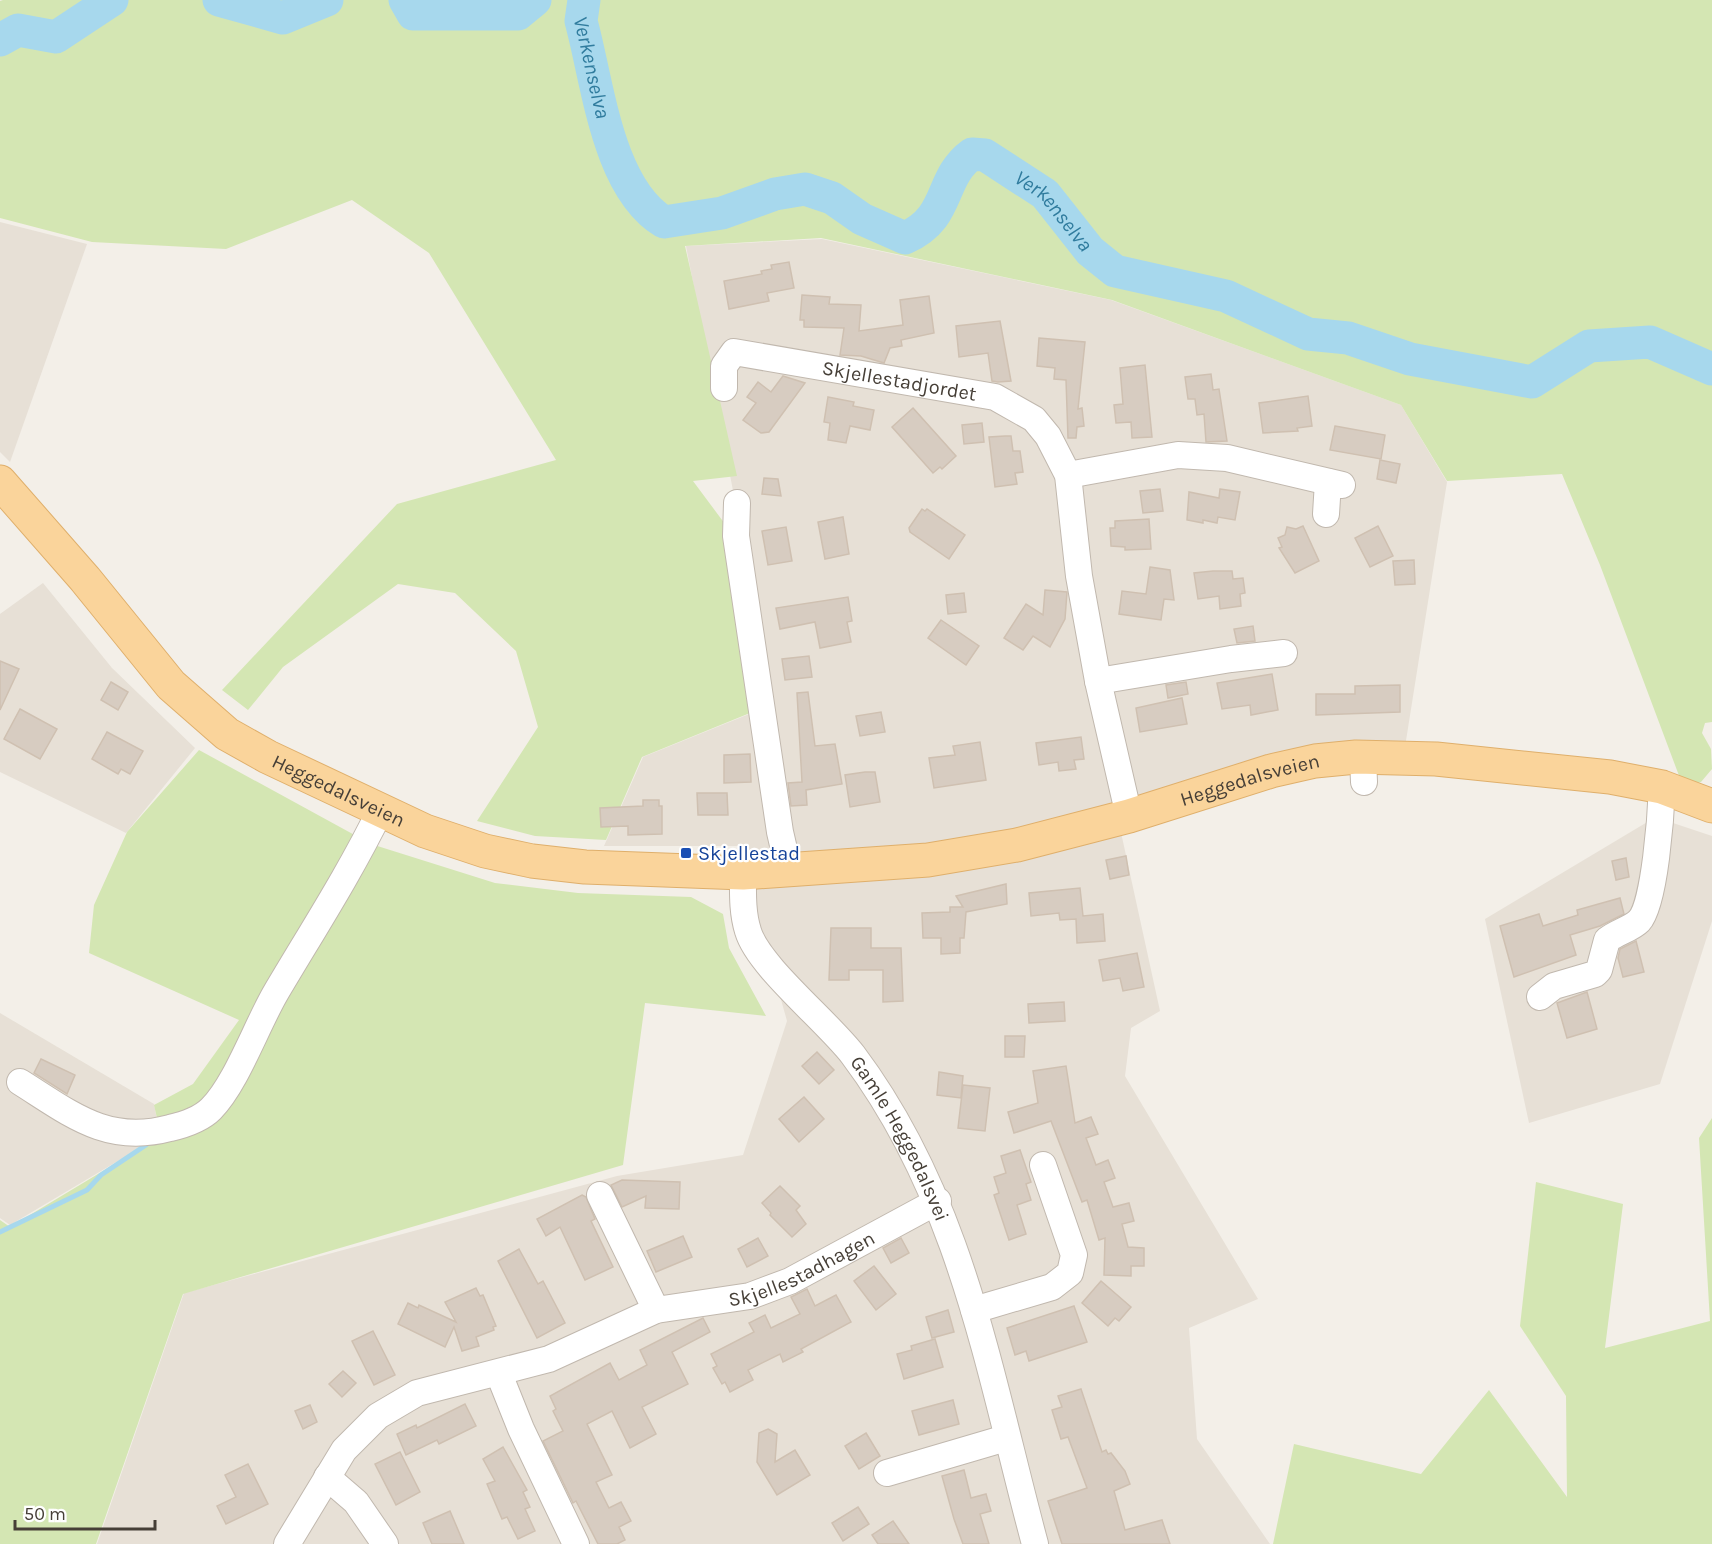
<svg xmlns="http://www.w3.org/2000/svg" width="1712" height="1544" viewBox="0 0 1712 1544" font-family="Karla,sans-serif">
<rect width="100%" height="100%" fill="#f3efe8"/>
<g fill="#e7e0d6">
<polygon points="0,222 87,244 10,462 0,452"/>
<polygon points="822,239 1111,300 1401,405 1447,482 1405,747 1115,805 1160,1011 1131,1028 1125,1076 1258,1299 1189,1328 1197,1439 1270,1544 97,1544 184,1293 617,1176 743,1155 787,1021 747,878 746,846 604,846 643,757 774,704 686,246"/>
<polygon points="43,583 112,668 195,748 126,833 0,772 0,614"/>
<polygon points="1649,821 1673,823 1712,836 1712,921 1660,1084 1529,1123 1485,919"/>
<polygon points="0,1013 154,1104 160,1136 10,1225 0,1218"/>
</g>
<g fill="#d4e6b3">
<polygon points="3,0 1712,0 1712,722 1705,723 1702,733 1711,749 1712,769 1701,782 1686,786 1681,781 1600,565 1562,474 1447,481 1401,405 1112,300 821,238 685,246 737,476 693,481 725,524 750,713 642,757 606,840 535,836 477,821 538,727 516,651 455,593 398,584 283,667 248,710 222,690 397,504 556,460 429,253 352,200 226,249 92,242 0,218 0,1"/>
<polygon points="199,750 371,844 495,883 578,893 691,897 723,914 729,948 766,1016 645,1003 623,1165 183,1294 96,1544 0,1544 0,1220 10,1227 161,1136 154,1105 193,1084 239,1020 89,953 94,905 127,832"/>
<polygon points="1712,1118 1712,1544 1273,1544 1294,1444 1421,1474 1489,1390 1567,1497 1566,1396 1520,1326 1536,1182 1623,1204 1605,1348 1710,1321 1699,1138"/>
</g>
<g fill="none" stroke-linecap="round" stroke-linejoin="round">
<polyline stroke="#a7d8ed" stroke-width="5" points="0,1232 87,1190 101,1175 146,1145"/>
<g stroke="#a7d8ed" stroke-width="33">
<polyline points="219,0 283,18 327,0"/>
<polyline points="405,0 413,14 518,14 535,0"/>
<path id="s1" d="M584 0 581 21C598 83 607 187 664 222L722 213 775 194 805 189 832 198 862 219 905 238C952 217 938 179 972 154L985 155 1045 194 1090 251 1115 271 1226 296 1308 334 1348 338 1410 359 1532 382 1589 346 1650 342 1712 369"/>
<polyline points="0,40 18,30 56,37 112,0"/>
</g>
</g>
<g fill="#d7ccc1" stroke="#cfc0b1" stroke-width="1.5">
<polygon points="789,262 794,288 767,293 769,301 729,309 724,281 762,274 761,271 772,269 771,265"/>
<polygon points="802,295 830,297 829,304 861,305 859,331 903,325 900,300 929,296 934,333 901,340 902,346 890,348 884,363 861,356 840,355 844,328 804,327 804,320 800,320"/>
<polygon points="1000,321 1011,381 998,382 992,381 988,353 959,357 956,326"/>
<polygon points="1039,338 1085,342 1078,409 1082,408 1084,426 1077,427 1076,438 1068,438 1066,380 1054,379 1055,368 1037,366"/>
<polygon points="1145,365 1152,437 1132,438 1131,422 1116,423 1114,405 1123,404 1120,368"/>
<polygon points="1211,374 1213,390 1219,389 1227,441 1206,442 1204,414 1197,415 1195,399 1188,399 1185,377"/>
<polygon points="783,376 805,383 769,432 761,433 743,420 756,403 747,397 758,382 771,392"/>
<polygon points="1308,396 1312,426 1297,428 1298,431 1263,433 1259,403"/>
<polygon points="828,397 854,402 853,406 874,410 870,430 850,426 846,443 828,440 830,423 824,422"/>
<polygon points="913,408 956,456 942,469 940,467 933,473 892,427"/>
<polygon points="982,423 984,442 964,444 962,425"/>
<polygon points="1335,426 1385,435 1381,459 1330,450"/>
<polygon points="1005,436 1011,436 1013,451 1020,451 1023,472 1015,473 1017,484 995,487 989,437"/>
<polygon points="1380,460 1400,464 1396,483 1377,479"/>
<polygon points="764,478 778,479 781,496 762,494"/>
<polygon points="1160,489 1163,511 1143,513 1140,491"/>
<polygon points="1220,489 1240,492 1235,520 1218,517 1217,523 1203,520 1203,523 1187,520 1189,492 1219,498"/>
<polygon points="922,509 925,511 927,509 965,535 949,559 910,532 909,528"/>
<polygon points="843,517 849,554 825,559 818,522"/>
<polygon points="1149,519 1151,549 1125,550 1125,547 1111,546 1110,528 1115,528 1115,521"/>
<polygon points="1303,526 1319,561 1295,573 1279,548 1282,547 1278,538 1285,535 1287,527 1296,529"/>
<polygon points="1378,526 1393,556 1370,567 1355,538"/>
<polygon points="786,527 792,561 768,565 762,531"/>
<polygon points="1414,560 1415,584 1395,585 1393,561"/>
<polygon points="1150,567 1170,570 1174,600 1164,599 1161,620 1119,614 1122,591 1146,594"/>
<polygon points="1213,571 1232,571 1233,579 1243,578 1245,593 1240,594 1241,606 1220,609 1219,596 1198,599 1194,573"/>
<polygon points="1045,590 1067,592 1065,619 1050,647 1033,636 1023,650 1004,638 1026,604 1043,615"/>
<polygon points="964,593 966,612 948,614 946,595"/>
<polygon points="848,597 852,621 847,622 851,642 820,648 815,622 780,629 776,608"/>
<polygon points="941,620 979,646 966,665 928,638"/>
<polygon points="1253,626 1255,641 1237,643 1234,629"/>
<polygon points="809,656 812,677 785,680 782,659"/>
<polygon points="0,661 19,669 0,710"/>
<polygon points="1272,674 1278,710 1251,715 1250,705 1222,709 1217,683"/>
<polygon points="111,682 128,692 118,710 101,700"/>
<polygon points="1186,682 1188,694 1168,698 1166,685"/>
<polygon points="1400,685 1400,712 1316,715 1316,694 1355,694 1355,686"/>
<polygon points="808,692 815,746 835,744 842,784 806,790 807,805 791,806 788,783 802,782 797,693"/>
<polygon points="1182,698 1187,724 1140,732 1136,708"/>
<polygon points="20,709 57,729 40,759 4,739"/>
<polygon points="881,712 885,732 860,736 856,716"/>
<polygon points="107,732 143,751 130,774 121,769 118,774 92,759"/>
<polygon points="1081,737 1084,759 1074,760 1076,769 1059,771 1058,762 1039,765 1036,743"/>
<polygon points="980,742 986,780 934,788 929,758 955,755 953,746"/>
<polygon points="750,754 751,782 724,783 724,755"/>
<polygon points="865,772 875,772 880,802 850,807 845,775"/>
<polygon points="697,793 727,793 728,815 698,815"/>
<polygon points="643,800 659,800 659,806 662,806 662,834 628,835 628,826 601,827 600,808 643,806"/>
<polygon points="1126,856 1129,875 1110,879 1106,860"/>
<polygon points="1626,858 1629,877 1616,880 1612,861"/>
<polygon points="1006,884 1007,904 966,912 964,938 960,938 960,953 941,954 941,938 923,938 922,913 950,912 950,907 963,907 956,896"/>
<polygon points="1080,888 1083,916 1103,914 1105,941 1077,943 1076,919 1060,920 1059,913 1031,916 1029,893"/>
<polygon points="1620,898 1624,914 1600,926 1570,935 1576,955 1514,977 1500,926 1539,914 1543,926 1578,915 1577,910"/>
<polygon points="831,928 871,928 871,948 901,948 903,1001 883,1002 883,970 849,970 849,980 829,980"/>
<polygon points="1636,941 1644,972 1623,977 1618,958 1620,949"/>
<polygon points="1137,953 1144,987 1123,991 1120,978 1103,981 1099,960"/>
<polygon points="1587,992 1597,1029 1567,1038 1557,1003"/>
<polygon points="1064,1002 1065,1021 1029,1023 1028,1004"/>
<polygon points="1005,1036 1025,1036 1024,1057 1005,1057"/>
<polygon points="817,1052 834,1070 819,1084 802,1066"/>
<polygon points="41,1059 75,1075 67,1094 34,1073"/>
<polygon points="1066,1066 1075,1123 1091,1117 1098,1134 1086,1138 1096,1165 1108,1160 1115,1178 1104,1182 1113,1207 1129,1203 1134,1221 1122,1224 1128,1247 1144,1248 1144,1266 1131,1266 1131,1276 1104,1275 1105,1238 1099,1240 1087,1200 1082,1202 1051,1121 1014,1133 1008,1112 1038,1103 1033,1071"/>
<polygon points="939,1072 963,1076 961,1098 937,1095"/>
<polygon points="963,1085 990,1088 985,1131 958,1128"/>
<polygon points="804,1097 824,1119 799,1142 779,1119"/>
<polygon points="1020,1150 1031,1182 1026,1184 1031,1200 1017,1205 1026,1234 1009,1240 994,1195 999,1193 994,1177 1006,1173 1001,1156"/>
<polygon points="622,1180 680,1182 679,1209 645,1208 646,1196 622,1207 611,1185"/>
<polygon points="780,1186 800,1206 796,1210 806,1224 792,1237 770,1215 771,1213 762,1203"/>
<polygon points="582,1195 586,1197 595,1219 591,1221 613,1267 585,1280 560,1227 546,1236 537,1219"/>
<polygon points="683,1236 692,1257 656,1272 647,1251"/>
<polygon points="758,1238 768,1256 747,1267 738,1249"/>
<polygon points="901,1238 909,1253 891,1263 883,1248"/>
<polygon points="519,1249 538,1284 543,1281 565,1323 537,1338 498,1261"/>
<polygon points="874,1266 896,1294 876,1310 854,1281"/>
<polygon points="1101,1281 1131,1307 1119,1321 1115,1318 1108,1326 1082,1303"/>
<polygon points="476,1288 480,1296 483,1295 496,1326 493,1327 494,1330 476,1337 479,1346 462,1351 454,1327 445,1347 398,1324 408,1303 418,1308 419,1305 456,1322 445,1302"/>
<polygon points="807,1289 815,1306 836,1295 851,1322 801,1349 803,1352 783,1362 780,1354 748,1370 753,1380 730,1392 725,1382 722,1384 713,1368 717,1366 711,1354 754,1332 749,1323 765,1315 771,1328 800,1314 791,1297"/>
<polygon points="1074,1306 1087,1342 1029,1361 1026,1351 1015,1355 1007,1328"/>
<polygon points="948,1310 954,1332 932,1338 926,1317"/>
<polygon points="703,1318 710,1332 672,1352 688,1384 642,1407 656,1434 630,1448 612,1411 587,1424 612,1475 596,1482 609,1508 621,1502 631,1521 619,1527 625,1540 617,1544 598,1544 576,1501 573,1503 543,1441 563,1431 553,1411 556,1409 550,1396 610,1363 619,1380 647,1365 640,1350"/>
<polygon points="373,1331 395,1375 374,1385 352,1341"/>
<polygon points="935,1339 943,1367 904,1379 897,1354 912,1350 911,1346"/>
<polygon points="343,1371 356,1383 342,1397 329,1384"/>
<polygon points="1081,1389 1102,1452 1106,1450 1108,1454 1111,1453 1125,1471 1130,1484 1114,1491 1125,1530 1162,1520 1170,1544 1062,1544 1048,1501 1087,1488 1068,1437 1061,1439 1052,1410 1062,1407 1058,1396"/>
<polygon points="953,1400 959,1424 919,1435 912,1411"/>
<polygon points="465,1404 476,1426 439,1444 437,1440 406,1455 397,1434 416,1425 417,1428"/>
<polygon points="310,1405 317,1422 303,1429 295,1411"/>
<polygon points="768,1429 777,1434 775,1462 795,1450 810,1475 777,1495 757,1462 759,1433"/>
<polygon points="866,1433 880,1456 859,1469 845,1446"/>
<polygon points="503,1447 527,1490 523,1492 530,1507 525,1509 535,1531 518,1539 507,1517 502,1519 487,1484 495,1481 483,1459"/>
<polygon points="400,1452 420,1492 396,1505 375,1464"/>
<polygon points="248,1464 268,1504 226,1524 217,1506 236,1497 225,1475"/>
<polygon points="964,1470 971,1498 986,1494 991,1511 980,1514 989,1544 963,1544 954,1519 942,1476"/>
<polygon points="858,1507 869,1524 843,1541 832,1523"/>
<polygon points="450,1511 464,1544 432,1544 423,1523"/>
<polygon points="893,1521 909,1544 878,1544 872,1535"/>
</g>
<g fill="none" stroke-linecap="round" stroke-linejoin="round">
<defs>
<g id="minor">
<path id="s2" d="M724 388V366L734 352 995 397 1034 419 1048 436 1068 475 1079 576 1098 681 1129 816"/>
<polyline points="1068,475 1178,455 1227,458 1342,485"/>
<polyline points="737,503 736,536 780,832 789,871"/>
<polyline points="1326,514 1328,482"/>
<polyline points="1098,681 1231,659 1284,653"/>
<polyline points="1363,757 1364,782"/>
<path id="s3" d="M743 873C743 892 742 912 748 931 758 966 827 1021 853 1055 962 1200 989 1373 1035 1544"/>
<path d="M1540 997 1554 986 1595 974 1599 970 1607 940C1617 932 1631 929 1639 921 1655 904 1661 813 1662 787"/>
<path d="M20 1082C71 1114 107 1145 170 1128 183 1125 201 1119 211 1109 236 1084 256 1027 275 994 311 933 350 873 381 809"/>
<polyline points="600,1195 656,1310"/>
<polyline points="974,1310 1052,1287 1070,1273 1074,1255 1043,1165"/>
<polyline points="499,1374 521,1429 576,1544"/>
<polyline points="887,1473 1006,1438"/>
<polyline points="327,1477 356,1502 385,1544"/>
<path id="s4" d="M287 1544 344 1450 378 1416 417 1393 549 1359 656 1310 750 1296 790 1281 938 1201"/>
</g>
<g id="major">
<path id="s5" d="M0 482 85 579 171 685 227 734 268 757 425 831 485 851 532 861 585 867 743 873 928 860 1017 845 1129 816 1271 771 1315 761 1356 757 1436 759 1610 777 1662 787 1712 806"/>
</g>
</defs>
<use href="#minor" stroke="#c1b8ae" stroke-width="28"/>
<use href="#major" stroke="#dfaf6b" stroke-width="35"/>
<use href="#minor" stroke="#fff" stroke-width="26"/>
<use href="#major" stroke="#fad49b" stroke-width="33"/>
</g>
<rect fill="#1a4fb4" stroke="#fff" stroke-width="2" x="680" y="847" width="12" height="12" rx="3"/>
<g text-anchor="middle" dominant-baseline="central" stroke-width="4.5" stroke-linejoin="round" paint-order="stroke">
<g font-size="20" fill="#463f37" stroke="#fff">
<text stroke="none"><textPath href="#s2" startOffset="207">Skjellestadjordet</textPath></text>
<text stroke="none"><textPath href="#s5" startOffset="1401">Heggedalsveien</textPath></text>
<text stroke="none"><textPath href="#s5" startOffset="465">Heggedalsveien</textPath></text>
<text stroke="none"><textPath href="#s3" startOffset="318">Gamle Heggedalsvei</textPath></text>
<text stroke="none"><textPath href="#s4" startOffset="610">Skjellestadhagen</textPath></text>
</g>
<g font-size="20" fill="#164399" stroke="#fff" text-anchor="start">
<text x="698" y="853">Skjellestad</text>
</g>
<g font-size="21" font-style="italic" fill="#307c9e" stroke="#fff">
<text stroke="none"><textPath href="#s1" startOffset="69">Verkenselva</textPath></text>
<text stroke="none"><textPath href="#s1" startOffset="714">Verkenselva</textPath></text>
</g>
</g>
<path d="M15 1520v9h140v-9" fill="none" stroke="#463f37" stroke-width="3"/>
<text x="24" y="1520" font-size="18" fill="#463f37" stroke="#ffffff" stroke-width="4.5" paint-order="stroke">50 m</text>
</svg>
